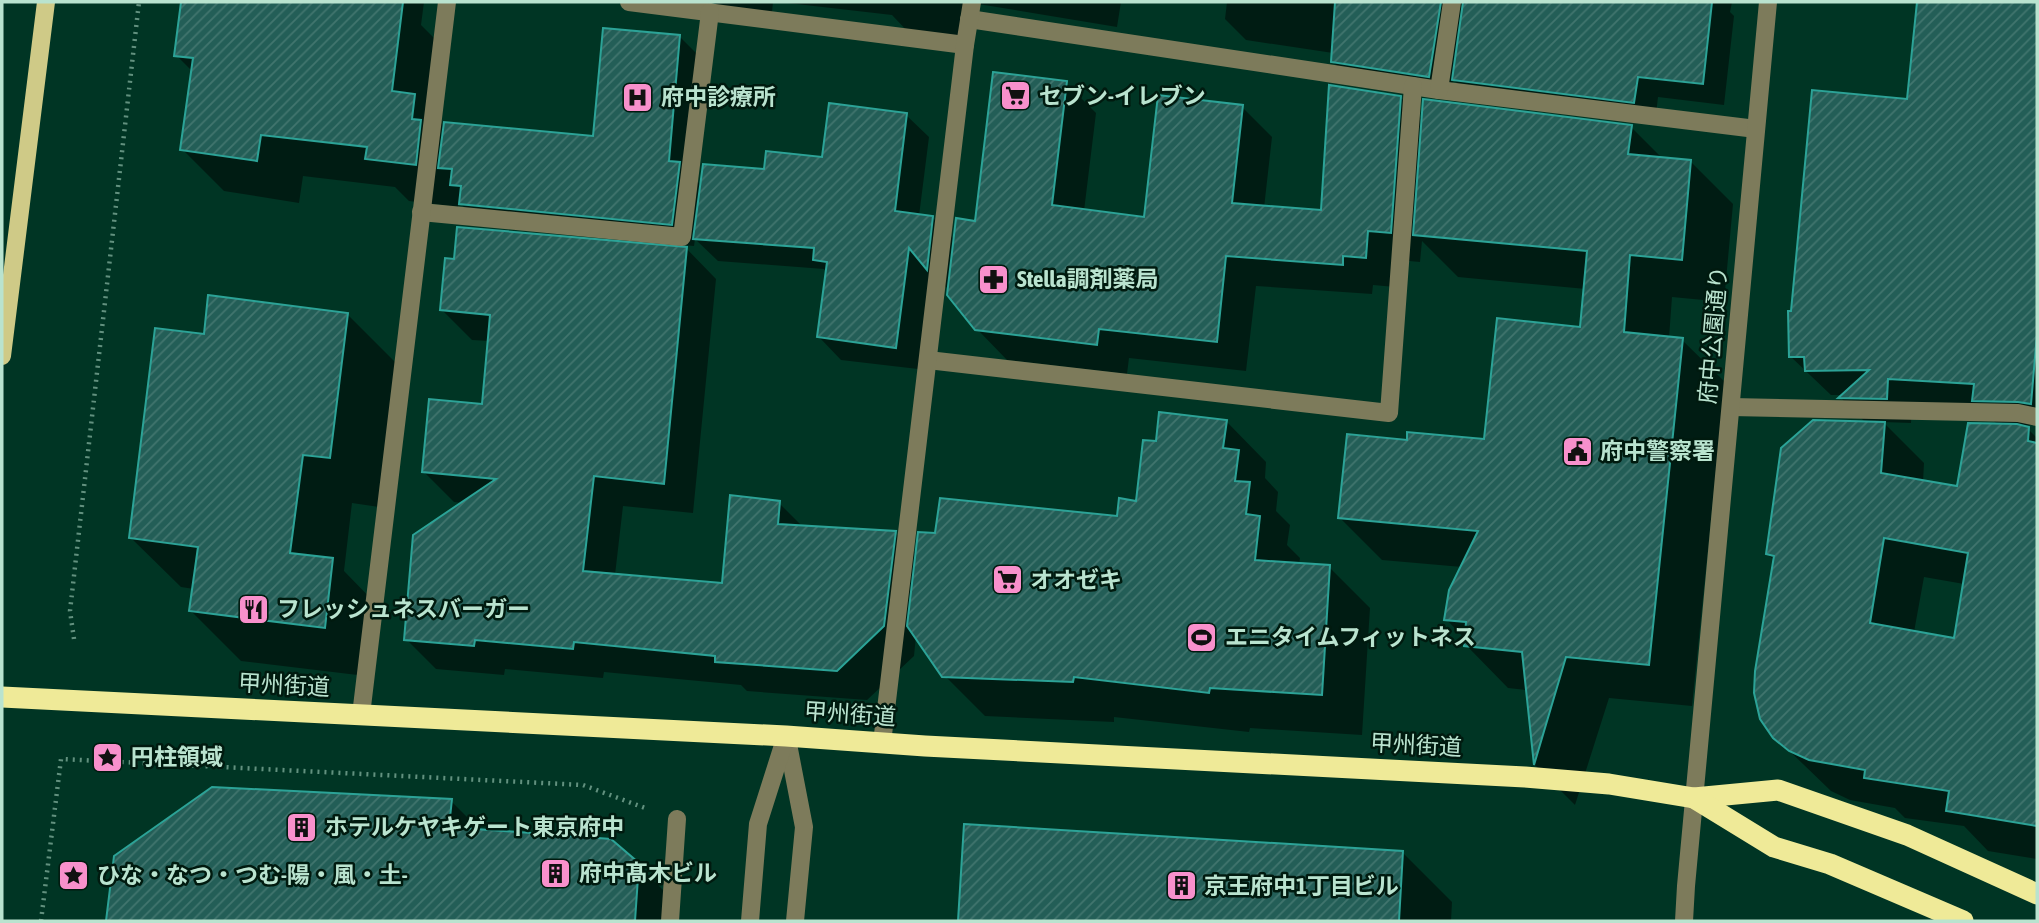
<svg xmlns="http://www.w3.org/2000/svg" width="2039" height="923" viewBox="0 0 2039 923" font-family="'Asap Condensed','Noto Sans JP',sans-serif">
<defs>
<pattern id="building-hatch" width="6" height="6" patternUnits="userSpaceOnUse" patternTransform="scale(1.75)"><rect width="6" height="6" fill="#235e57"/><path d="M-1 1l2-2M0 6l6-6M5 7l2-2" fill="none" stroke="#41756e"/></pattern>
</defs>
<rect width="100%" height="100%" fill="#003524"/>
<g fill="#0007" fill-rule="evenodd">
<polygon points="183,2 424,2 421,25 444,48 435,117 445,127 595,138 679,36 702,59 692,176 702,186 824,159 906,115 929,137 919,216 932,217 955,240 976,223 1066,83 1096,113 1084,211 1146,219 1242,107 1272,137 1264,208 1322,212 1400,97 1424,121 1631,127 1663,159 1690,161 1733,204 1724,302 1672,297 1669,338 1682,340 1725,382 1692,706 1609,698 1575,805 1534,764 1527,690 1508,688 1466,645 1466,640 1446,619 1462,567 1382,560 1340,518 1408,442 1486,441 1582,329 1586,289 1458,277 1422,241 1420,262 1398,260 1395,287 1373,285 1372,294 1256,286 1246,371 1129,358 1127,374 1007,360 977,329 949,290 931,272 918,369 841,360 819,337 827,272 824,269 718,261 695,239 694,246 683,245 716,279 693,513 623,506 615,575 724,585 779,503 803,527 895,533 918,555 1118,518 1137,503 1158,443 1226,421 1266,462 1265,478 1278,492 1276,511 1290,525 1287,545 1300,558 1299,565 1329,567 1370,608 1362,735 1250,728 1249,732 1114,717 1114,722 985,716 944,675 916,636 914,656 867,700 747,691 741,685 604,672 603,678 505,669 504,675 436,669 406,639 464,503 454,502 424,472 483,406 489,341 472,340 442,310 653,246 653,243 483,226 458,201 458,207 409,201 395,187 303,176 299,203 224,191 182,149 193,72 176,55"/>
<polygon points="714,2 773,2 772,12 717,5"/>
<polygon points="779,2 1121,2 1117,27 966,2 962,41 912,36 892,15"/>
<polygon points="1227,2 1732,2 1730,12 1734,16 1724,105 1658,97 1655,123 1475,101 1453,79 1450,97 1354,83 1332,61 1333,53 1246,40 1225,19"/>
<path d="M1919 2H2037V425H2020L2028 429 2037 438V859L1988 851 1964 826 1905 818 1895 808 1850 800 1831 791 1775 737V561L1767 554 1866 423 1841 398 1844 395H1831L1790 356 1792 312 1908 101ZM1912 403 1980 407 1999 426 1959 488 1923 482 1924 463 1883 422 1911 423ZM1924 577 1964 584 1955 640 1914 632Z"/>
<polygon points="347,314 397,364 379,507 352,503 344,571 382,610 374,677 241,661 191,611 194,589 181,587 131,538 205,336"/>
<polygon points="451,801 481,831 637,864 679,906 678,921 108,921 116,857"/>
<polygon points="966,826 1402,852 1452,902 1451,921 960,921"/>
</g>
<g fill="url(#building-hatch)" stroke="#2ca397" stroke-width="2" fill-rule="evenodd">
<polygon points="181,2 403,2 392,91 415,94 412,119 421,120 416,165 365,159 367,147 261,135 257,161 180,150 193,58 174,56"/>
<polygon points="1335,2 1441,2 1429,77 1331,62"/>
<polygon points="1463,2 1712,2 1703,84 1638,77 1634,103 1452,80"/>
<polygon points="1917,2 2037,2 2037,334 2031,404 2018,402 1972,401 1974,384 1888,379 1887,399 1838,398 1869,370 1805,371 1804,357 1789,357 1788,311 1791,311 1812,90 1907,99"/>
<polygon points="603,28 680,35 669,161 680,162 672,225 459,204 461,186 450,185 452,169 438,168 444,122 593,136"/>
<polygon points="993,72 1067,81 1052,205 1144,217 1158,95 1243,105 1232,203 1321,210 1329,85 1401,96 1391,233 1368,231 1366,258 1343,256 1343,265 1226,256 1217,342 1099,329 1097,345 975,330 947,295 956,218 975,221"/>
<polygon points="1423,99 1632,125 1628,154 1691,160 1682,260 1630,255 1624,332 1683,338 1649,665 1566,657 1534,765 1522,652 1464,646 1466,622 1444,620 1449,590 1478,531 1338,518 1347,434 1407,440 1407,432 1484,439 1497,318 1580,327 1587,251 1413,235"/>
<polygon points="829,103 907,113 895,211 933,216 927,270 909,248 896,348 817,337 827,262 813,260 814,248 693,239 703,164 764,169 766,151 822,157"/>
<polygon points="457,227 687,247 664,484 594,476 583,571 722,583 730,495 780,501 778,524 896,531 884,626 837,671 715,662 715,656 574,642 573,649 475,640 474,646 404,640 413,535 496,479 422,472 429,399 482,404 490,315 440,310 445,258 454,259"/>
<polygon points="208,295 348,313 330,458 303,455 290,553 333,558 325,628 189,611 198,547 129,538 155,328 204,334"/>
<polygon points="1159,412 1227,420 1223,448 1239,450 1235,481 1250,482 1246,514 1260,516 1255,560 1330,565 1322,695 1210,688 1209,693 1074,677 1073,682 942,677 907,626 918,532 935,533 940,498 1117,516 1119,498 1136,501 1143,440 1156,441"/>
<path d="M1813 420 1885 422 1881 473 1957 486 1968 423 2017 424 2029 427 2028 441 2037 443V826L1946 811 1949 791 1864 778 1865 770 1809 760 1789 751 1773 738 1760 719 1754 693 1755 671 1774 556 1766 554 1781 448ZM1884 538 1968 553 1954 638 1870 623Z"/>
<polygon points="212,787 452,799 449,827 611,839 639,863 635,921 106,921 114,856"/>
<polygon points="964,824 1403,851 1399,921 958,921"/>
</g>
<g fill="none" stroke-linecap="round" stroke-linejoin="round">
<g stroke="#62917f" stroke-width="4.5" stroke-dasharray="2 5" stroke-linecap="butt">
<polyline points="74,639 70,611 139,2"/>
<polyline points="41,921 61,759 583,785 645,808"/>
</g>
<g stroke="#7d7b5b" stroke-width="18">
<polyline points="629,2 965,45"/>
<polyline points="969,19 1439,90 1756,129"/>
<polyline points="1439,90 1452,2"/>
<polyline points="421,212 682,237 710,12"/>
<polyline points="928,360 1389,413 1413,86"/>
<polyline points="1731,407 2018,413 2037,417"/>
<polyline points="361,715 447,2"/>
<polyline points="787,739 804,827 795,921"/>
<polyline points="882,743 965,45 972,2"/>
<polyline points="670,921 677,819"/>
<polyline points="750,921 758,824 786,736"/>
<polyline points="1684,921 1686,886 1768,2"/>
</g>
<polyline stroke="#cfca87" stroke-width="18" points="2,356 46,2"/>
<g stroke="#efea98" stroke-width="21">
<polyline points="2,697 786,736 925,746 1525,777 1609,784 1694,798 1778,790 1907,835 2037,894"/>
<polyline points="1694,798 1774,847 1830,864 1963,921"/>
</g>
</g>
<defs>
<symbol id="supermarket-square" viewBox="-11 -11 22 22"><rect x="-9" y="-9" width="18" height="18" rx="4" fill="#f890cc" stroke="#001a0f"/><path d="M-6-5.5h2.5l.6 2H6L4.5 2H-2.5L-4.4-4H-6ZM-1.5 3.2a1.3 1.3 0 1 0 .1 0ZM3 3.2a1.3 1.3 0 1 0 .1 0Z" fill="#111"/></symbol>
<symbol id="hospital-square" viewBox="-11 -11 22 22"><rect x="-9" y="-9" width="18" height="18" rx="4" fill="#f890cc" stroke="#001a0f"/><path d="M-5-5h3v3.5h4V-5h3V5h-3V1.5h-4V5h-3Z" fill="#111"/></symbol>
<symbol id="pharmacy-square" viewBox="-11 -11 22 22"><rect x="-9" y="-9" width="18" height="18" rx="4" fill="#f890cc" stroke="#001a0f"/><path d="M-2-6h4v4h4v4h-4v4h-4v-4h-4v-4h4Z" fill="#111"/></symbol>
<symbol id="civic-square" viewBox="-11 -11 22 22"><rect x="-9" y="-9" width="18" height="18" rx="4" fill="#f890cc" stroke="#001a0f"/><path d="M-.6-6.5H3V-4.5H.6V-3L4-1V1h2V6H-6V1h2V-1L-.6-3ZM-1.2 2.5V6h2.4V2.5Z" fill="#111"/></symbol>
<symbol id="restaurant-square" viewBox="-11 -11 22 22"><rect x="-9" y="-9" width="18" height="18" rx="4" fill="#f890cc" stroke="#001a0f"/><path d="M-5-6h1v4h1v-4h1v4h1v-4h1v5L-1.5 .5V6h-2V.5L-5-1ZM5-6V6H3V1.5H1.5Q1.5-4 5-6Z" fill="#111"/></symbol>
<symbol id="stadium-square" viewBox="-11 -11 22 22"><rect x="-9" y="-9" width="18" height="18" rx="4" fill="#f890cc" stroke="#001a0f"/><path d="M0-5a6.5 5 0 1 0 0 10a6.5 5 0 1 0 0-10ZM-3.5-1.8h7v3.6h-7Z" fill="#111"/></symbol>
<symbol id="sight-square" viewBox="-11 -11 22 22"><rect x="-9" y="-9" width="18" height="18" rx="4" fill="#f890cc" stroke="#001a0f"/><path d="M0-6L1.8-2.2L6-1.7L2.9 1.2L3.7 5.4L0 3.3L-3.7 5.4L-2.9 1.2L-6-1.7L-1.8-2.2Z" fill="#111"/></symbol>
<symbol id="building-square" viewBox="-11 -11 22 22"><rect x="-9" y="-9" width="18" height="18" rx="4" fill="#f890cc" stroke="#001a0f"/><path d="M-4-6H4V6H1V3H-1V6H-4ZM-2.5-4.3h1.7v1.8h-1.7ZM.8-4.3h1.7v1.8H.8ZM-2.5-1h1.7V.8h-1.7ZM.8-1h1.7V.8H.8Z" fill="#111"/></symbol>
</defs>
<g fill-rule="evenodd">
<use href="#supermarket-square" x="998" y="78" width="35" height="35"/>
<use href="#hospital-square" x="620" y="80" width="35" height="35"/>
<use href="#pharmacy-square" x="976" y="262" width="35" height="35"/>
<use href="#civic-square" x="1560" y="434" width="35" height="35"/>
<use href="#supermarket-square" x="990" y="562" width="35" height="35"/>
<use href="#restaurant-square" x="236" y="592" width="35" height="35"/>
<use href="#stadium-square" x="1184" y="620" width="35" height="35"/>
<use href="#sight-square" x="90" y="740" width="35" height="35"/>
<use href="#building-square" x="284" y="810" width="35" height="35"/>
<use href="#building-square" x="538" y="856" width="35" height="35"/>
<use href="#sight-square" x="56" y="858" width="35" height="35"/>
<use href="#building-square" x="1164" y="868" width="35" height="35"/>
</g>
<g text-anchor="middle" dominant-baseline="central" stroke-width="5" stroke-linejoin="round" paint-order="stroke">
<g font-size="23" font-weight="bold" fill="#b9e3cf" stroke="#001a0f" text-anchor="start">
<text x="1039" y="96">セブン-イレブン</text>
<text x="661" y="97">府中診療所</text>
<text x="1017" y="279">Stella調剤薬局</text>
<text x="1600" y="451">府中警察署</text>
<text x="1030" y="580">オオゼキ</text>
<text x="277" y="609">フレッシュネスバーガー</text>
<text x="1225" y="637">エニタイムフィットネス</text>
<text x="131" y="757">円柱領域</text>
<text x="325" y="827">ホテルケヤキゲート東京府中</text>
<text x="579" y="873">府中髙木ビル</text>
<text x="97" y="875">ひな・なつ・つむ-陽・風・土-</text>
<text x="1204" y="886">京王府中1丁目ビル</text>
</g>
<g font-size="23" fill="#b9e3cf" stroke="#001a0f">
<text transform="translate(1713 335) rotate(-85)">府中公園通り</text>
<text transform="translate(284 685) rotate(3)">甲州街道</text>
<text transform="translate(850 714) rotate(4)">甲州街道</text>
<text transform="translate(1416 745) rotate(3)">甲州街道</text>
</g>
</g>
<rect width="2039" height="923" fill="none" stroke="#b9e3cf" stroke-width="7"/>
</svg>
